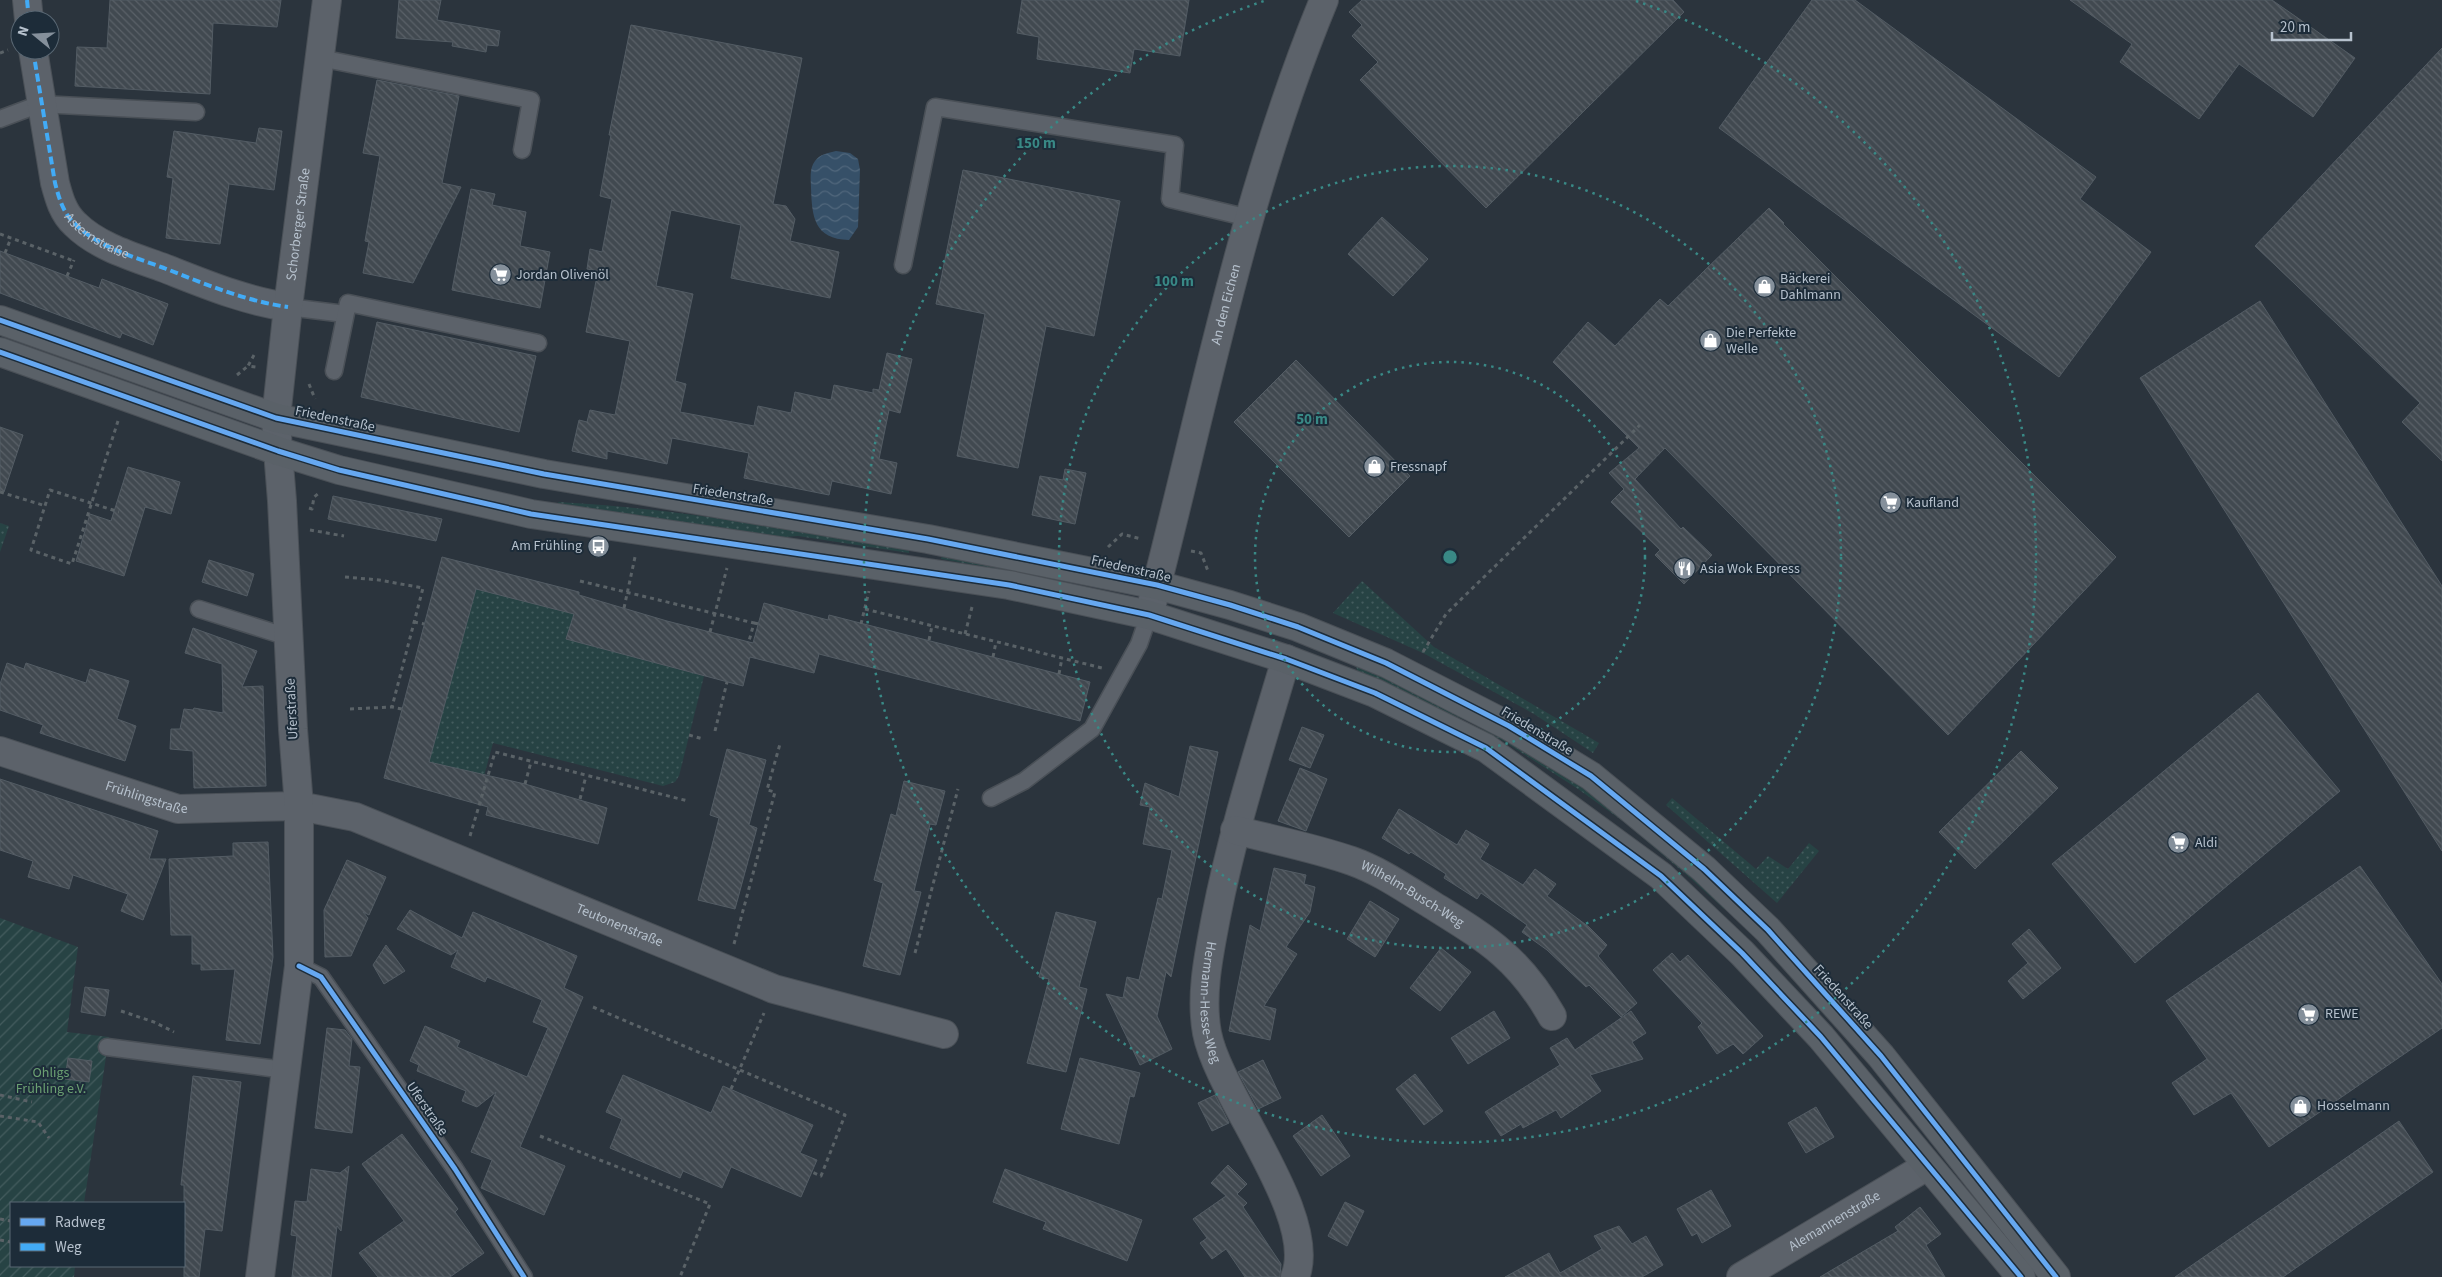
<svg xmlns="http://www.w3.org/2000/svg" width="2442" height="1277" viewBox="0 0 2442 1277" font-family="'Source Sans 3',sans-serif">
<defs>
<pattern id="grass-dots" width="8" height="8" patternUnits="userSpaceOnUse" patternTransform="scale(1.25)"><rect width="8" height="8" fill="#274344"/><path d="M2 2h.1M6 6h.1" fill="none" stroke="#445c5e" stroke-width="1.8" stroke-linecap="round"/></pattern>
<pattern id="garden-furrows" width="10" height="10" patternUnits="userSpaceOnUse" patternTransform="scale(1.25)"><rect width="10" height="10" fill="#274344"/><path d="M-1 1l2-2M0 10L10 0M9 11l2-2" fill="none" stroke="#445c5e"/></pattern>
<pattern id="water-waves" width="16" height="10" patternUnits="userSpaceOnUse" patternTransform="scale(1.25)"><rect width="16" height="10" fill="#365068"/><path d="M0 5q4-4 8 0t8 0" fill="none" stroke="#51677c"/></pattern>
<pattern id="building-back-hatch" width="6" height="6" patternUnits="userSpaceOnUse" patternTransform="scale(1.25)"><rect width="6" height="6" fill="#414950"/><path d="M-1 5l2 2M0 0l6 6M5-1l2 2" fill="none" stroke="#5a6168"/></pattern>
</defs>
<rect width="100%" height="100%" fill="#2b343d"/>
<g fill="url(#grass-dots)">
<path d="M558 502C675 508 793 530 909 547V553L798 536 757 539 561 509Z"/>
<polygon points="0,523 9,526 0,552"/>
<polygon points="942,552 1097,587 941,559"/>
<polygon points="1362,581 1434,647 1599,743 1593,753 1534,714 1423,653 1333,613"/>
<polygon points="476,589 574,614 566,639 704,676 679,776 675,782 663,786 493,743 484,776 429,762"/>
<polygon points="1355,660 1436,698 1579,783 1728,904 1724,909 1689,877 1624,822 1578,789 1505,742 1466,720 1405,698 1358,676"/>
<polygon points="1672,798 1756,869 1768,856 1788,869 1809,843 1819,851 1777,903 1666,805"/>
</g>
<polygon fill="url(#garden-furrows)" points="0,918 78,947 67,1032 109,1037 84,1203 11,1203 11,1266 75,1266 74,1277 0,1277"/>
<path fill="url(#water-waves)" d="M836 151 850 153 858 159 860 170 858 227 849 240C814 239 812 217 811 188 811 179 809 169 815 161 820 154 828 153 836 151Z"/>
<g fill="url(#building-back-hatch)" stroke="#535c64">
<polygon points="110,0 281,0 277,27 213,23 210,94 75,86 77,47 107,48"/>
<polygon points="399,0 441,0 437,20 500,31 498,46 487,45 486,52 452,46 453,42 396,38"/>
<polygon points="1022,0 1189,0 1180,56 1134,49 1130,73 1037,59 1039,37 1017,33"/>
<polygon points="1362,0 1673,0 1684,12 1486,208 1360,80 1378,62 1352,36 1362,25 1349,12"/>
<polygon points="1812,0 1855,0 2096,177 2080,199 2151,252 2059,377 1719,128"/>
<polygon points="2070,0 2272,0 2355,58 2313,117 2239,64 2199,119 2120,62 2132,44"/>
<polygon points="631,25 802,58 773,204 786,206 795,219 790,241 839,252 830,298 731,278 741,225 671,210 656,286 693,294 675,381 686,384 680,412 754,426 758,406 791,413 795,392 831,400 834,385 873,393 873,389 879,390 887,353 912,359 900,413 889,410 879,459 897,463 891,494 832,481 829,495 744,478 749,453 672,438 667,464 607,451 607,459 572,451 579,420 587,422 590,410 615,415 630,341 586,332 598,271 587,269 590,249 602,252 612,199 600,196 611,135 609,135"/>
<polygon points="2442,48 2442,461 2402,422 2420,403 2255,246"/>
<polygon points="377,80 459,96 442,183 461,187 413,283 363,273 369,242 365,241 380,156 363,153"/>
<polygon points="259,128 282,131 274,190 229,184 220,244 166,238 173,178 167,177 174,131 256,143"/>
<polygon points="963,170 1120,201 1094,336 1046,326 1018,468 957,456 985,314 936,304"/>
<polygon points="471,189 495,194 492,205 526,212 520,246 550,252 540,308 452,290"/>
<polygon points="1769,208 1784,223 1783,224 2116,557 1948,735 1665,448 1635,479 1681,529 1683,527 1712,555 1684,584 1655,555 1660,550 1611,502 1624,489 1609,473 1639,448 1553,362 1588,322 1615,346 1660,299 1668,306"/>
<polygon points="1382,217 1428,259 1393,296 1348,254"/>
<polygon points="0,251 99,288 102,279 168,304 153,345 122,333 120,338 0,293"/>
<polygon points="2260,301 2442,586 2442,851 2140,378"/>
<polygon points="377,322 536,356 519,432 361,397"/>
<polygon points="1296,360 1410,476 1349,537 1234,422"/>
<polygon points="0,427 23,435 4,492 0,491"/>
<polygon points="128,467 180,482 171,514 145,507 124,576 76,561 90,514 111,521"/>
<polygon points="1065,469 1086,473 1075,524 1032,515 1040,476 1063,480"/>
<polygon points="333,496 442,519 436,541 328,519"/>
<polygon points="442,557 579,592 579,595 667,621 753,643 764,603 828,620 829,615 1090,682 1080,721 819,654 814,673 750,657 743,686 566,639 574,614 476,589 429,762 525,784 607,808 598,844 486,815 488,807 384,778"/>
<polygon points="209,560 254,574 247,596 202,582"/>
<polygon points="193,628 257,651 242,687 263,686 266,786 194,788 193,751 170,749 171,729 180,729 184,709 193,710 194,708 223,713 222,664 185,653"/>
<polygon points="7,663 24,669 26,663 86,683 90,669 129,681 117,719 136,726 125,761 40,733 43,725 0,710 0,684"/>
<polygon points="2258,693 2340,791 2135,963 2052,864"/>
<polygon points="1302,727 1324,735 1310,768 1289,760"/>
<polygon points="1190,746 1218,752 1171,977 1166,972 1157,1016 1172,1049 1140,1065 1106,994 1123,998 1127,977 1139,980 1158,898 1162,899 1172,850 1143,844 1150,807 1140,805 1145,783 1179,797"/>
<polygon points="727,749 766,760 749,825 757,828 735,909 698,900 719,818 710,815"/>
<polygon points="2021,751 2058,788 1975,869 1939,832"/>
<polygon points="1300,768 1327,779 1306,831 1278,821"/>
<polygon points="0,779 158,831 149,859 166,859 143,920 121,911 128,894 73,875 69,889 28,877 33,861 0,850"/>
<polygon points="904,781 945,791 936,825 930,824 914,891 921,892 900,975 863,966 883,883 874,880 891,814 896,816"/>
<polygon points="1399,809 1457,845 1466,830 1489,844 1480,859 1523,885 1535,869 1556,884 1547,896 1589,927 1607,945 1598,956 1637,1003 1621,1017 1589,985 1586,987 1547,950 1522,932 1527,925 1481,893 1477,899 1444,878 1446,874 1411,852 1409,854 1382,838"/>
<polygon points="268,842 273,957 260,1044 226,1040 235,969 201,970 201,964 192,964 192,935 171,935 169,859 233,856 233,843"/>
<polygon points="347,860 386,877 369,915 363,912 368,918 351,956 325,957 324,910"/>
<polygon points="2360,866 2442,984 2442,1028 2269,1147 2231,1093 2194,1115 2172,1083 2207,1059 2166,1001"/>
<polygon points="1274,868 1306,875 1304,884 1315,887 1310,912 1286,947 1297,954 1264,1006 1276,1009 1270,1040 1229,1031 1250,925 1260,931"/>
<polygon points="1370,901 1399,919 1375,957 1347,939"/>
<polygon points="410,910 462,938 473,912 577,956 564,988 583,997 520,1147 565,1166 544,1215 481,1188 492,1160 471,1152 496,1092 477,1107 462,1101 466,1091 417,1071 419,1065 410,1061 425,1026 460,1041 457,1047 527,1077 548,1028 533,1022 542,1000 487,977 485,982 451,967 458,950 451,955 397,929"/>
<polygon points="1056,912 1096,922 1079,987 1087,989 1066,1072 1027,1063 1049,979 1039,977"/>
<polygon points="2029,929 2061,968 2023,999 2008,981 2028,963 2012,944"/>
<polygon points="386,945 405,971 384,984 373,965"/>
<polygon points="1441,948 1471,972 1440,1011 1410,988"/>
<polygon points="1672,953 1680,962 1688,955 1763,1036 1743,1054 1733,1044 1717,1054 1698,1027 1702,1023 1653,970"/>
<polygon points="85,987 109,990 105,1016 81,1012"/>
<polygon points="1494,1011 1510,1038 1468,1064 1451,1038"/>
<polygon points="1631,1011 1646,1033 1632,1042 1643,1059 1590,1075 1601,1091 1561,1118 1556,1110 1523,1128 1521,1124 1501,1136 1485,1112 1560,1065 1550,1048 1567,1038 1575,1050"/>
<polygon points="327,1028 345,1030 352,1039 349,1066 360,1067 352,1133 315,1128"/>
<polygon points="68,1058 92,1061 89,1082 65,1079"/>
<polygon points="1080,1058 1140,1073 1134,1097 1130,1096 1119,1144 1061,1129"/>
<polygon points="1263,1060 1281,1098 1258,1109 1238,1072"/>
<polygon points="1415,1074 1443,1111 1424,1125 1396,1089"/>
<polygon points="623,1075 711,1113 723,1086 813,1125 800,1153 817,1160 801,1197 731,1167 722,1188 683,1171 680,1178 610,1148 622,1119 606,1112"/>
<polygon points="193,1076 241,1082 222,1231 205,1229 199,1277 184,1277 184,1185 181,1185"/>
<polygon points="1215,1095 1229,1123 1212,1131 1198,1103"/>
<polygon points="1816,1107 1834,1137 1806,1153 1788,1123"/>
<polygon points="1322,1115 1350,1156 1321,1176 1293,1136"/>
<polygon points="2399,1121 2433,1172 2283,1277 2175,1277"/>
<polygon points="402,1134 458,1209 455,1212 484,1253 450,1277 378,1277 359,1253 404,1221 362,1164"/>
<polygon points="1228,1165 1247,1184 1237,1194 1247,1203 1243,1207 1281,1264 1280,1277 1245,1277 1226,1249 1212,1259 1200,1243 1207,1238 1193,1219 1226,1196 1211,1183"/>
<polygon points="349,1166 341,1231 337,1226 331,1277 292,1277 297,1236 291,1235 295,1201 307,1202 311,1169 340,1173"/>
<polygon points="1005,1169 1142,1220 1127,1261 1043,1229 1046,1222 993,1202"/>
<polygon points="1711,1190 1731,1226 1702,1243 1697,1233 1692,1236 1677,1209"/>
<polygon points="1345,1202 1364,1211 1347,1246 1328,1236"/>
<polygon points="1920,1207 1941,1234 1926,1245 1945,1277 1820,1277 1898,1231 1895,1227"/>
<polygon points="1619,1226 1632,1244 1646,1236 1663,1265 1642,1277 1505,1277 1549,1253 1560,1273 1602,1249 1594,1236"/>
</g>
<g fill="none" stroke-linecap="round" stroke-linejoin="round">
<defs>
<g id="service">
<polyline points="320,58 531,100 522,150"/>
<polyline points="0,119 40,104 196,112"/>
<polyline points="903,265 935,107 1175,145 1170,199 1249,218"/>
<polyline points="288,307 345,314"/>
<polyline points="334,371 348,303 538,343"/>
<polyline points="199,609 288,637"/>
<polyline points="991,798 1024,781 1092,729 1139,644 1149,615"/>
<polyline points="299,966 321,977 455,1169 524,1277"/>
<polyline points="107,1047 285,1070"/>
</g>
<g id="minor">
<polyline points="27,0 29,20"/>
<path d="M33 50 55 183C59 198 63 213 75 224 98 247 134 257 164 268 205 284 245 301 288 307"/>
<path id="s1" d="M1149 615C1203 409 1242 198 1324 0"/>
<path id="s2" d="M1286 659C1261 744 1233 829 1216 917 1209 954 1200 995 1207 1033 1219 1096 1320 1216 1295 1277"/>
<path id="s3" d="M0 751 178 809 299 806 355 817 774 989 944 1034"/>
<path id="s4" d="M1235 830C1274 840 1315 848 1352 861 1380 871 1404 888 1429 903 1485 938 1518 956 1552 1016"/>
<polyline points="260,1277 299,966 299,806 293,729 282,501 278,451"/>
<path id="s5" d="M1741 1277 1927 1166"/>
</g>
<g id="tertiary">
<path id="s6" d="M278 451 276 418 288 307 327 0"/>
</g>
<g id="secondary">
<polyline points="0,320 276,418 544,474 928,539 1157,585 1230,605 1298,627 1386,663 1509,726 1591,776 1704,869 1768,930 1881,1056 2056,1277"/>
<polyline points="0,352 278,451 339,470 531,514 1009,585 1149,615 1286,659 1375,693 1486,748 1661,876 1742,953 1821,1037 2021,1277"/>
</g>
</defs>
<use href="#service" stroke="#4a5057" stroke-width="19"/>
<use href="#minor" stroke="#4a5057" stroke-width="30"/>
<use href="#tertiary" stroke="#4a5057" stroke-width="30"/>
<use href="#secondary" stroke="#4a5057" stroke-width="30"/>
<g stroke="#5a6267" stroke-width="3" stroke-dasharray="4 4" stroke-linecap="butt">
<polyline points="0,53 8,50"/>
<polyline points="0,234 74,261"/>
<polyline points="5,253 11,238"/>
<polyline points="67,276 74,260"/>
<polyline points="254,355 248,366 256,367"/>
<polyline points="237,375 248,366"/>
<polyline points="309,384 315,399"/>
<polyline points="118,421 72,564 31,550 50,490 119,512"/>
<polyline points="0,492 46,506"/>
<polyline points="309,508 312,509 314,497 319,493"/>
<polyline points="310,530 344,536"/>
<polyline points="1108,547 1122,534 1141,539"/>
<polyline points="1191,551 1201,553 1208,571"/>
<polyline points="345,577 379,580 423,588 392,707"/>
<polyline points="580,581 754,623 749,641"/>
<polyline points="624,608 635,557"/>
<polyline points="865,609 1102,668"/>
<polyline points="414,622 424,624"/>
<polyline points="754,623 759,624"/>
<polyline points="861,624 869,591"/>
<polyline points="710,632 727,568"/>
<polyline points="965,634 972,607"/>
<polyline points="929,640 932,626"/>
<polyline points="1423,652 1446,614 1640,425"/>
<polyline points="993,657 996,642"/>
<polyline points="1059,674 1062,658"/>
<polyline points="350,709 392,707 402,709"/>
<polyline points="715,731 727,682"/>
<polyline points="689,735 703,739"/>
<polyline points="525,784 531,762"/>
<polyline points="580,799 586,776"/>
<polyline points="470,836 495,752 688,801"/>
<polyline points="734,944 775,792 767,790 780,744"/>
<polyline points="915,953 958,789"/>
<polyline points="593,1007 845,1115 821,1176 812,1172"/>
<polyline points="121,1011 154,1022 174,1032"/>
<polyline points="731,1089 764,1013"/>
<polyline points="0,1095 32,1102"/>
<polyline points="0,1116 38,1122 49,1138"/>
<polyline points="540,1136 710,1204 680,1277"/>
<polyline points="0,1219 11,1221"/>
<polyline points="0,1240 11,1242"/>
</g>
<use href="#service" stroke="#5c626a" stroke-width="16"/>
<use href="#minor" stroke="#5c626a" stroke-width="28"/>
<use href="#tertiary" stroke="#5c626a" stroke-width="28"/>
<use href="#secondary" stroke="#5a6168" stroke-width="28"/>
<g stroke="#42abf6" stroke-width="4" stroke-dasharray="8 4" stroke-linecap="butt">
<polyline points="27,0 29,20"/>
<path id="s7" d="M33 50 55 183C59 198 63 213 75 224 98 247 134 257 164 268 205 284 245 301 288 307"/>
</g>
<defs>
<g id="cycleway">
<polyline points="0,320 276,418 544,474 928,539 1157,585 1230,605 1298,627 1386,663 1509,726 1591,776 1704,869 1768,930 1881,1056 2056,1277"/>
<polyline points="0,352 278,451 339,470 531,514 1009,585 1149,615 1286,659 1375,693 1486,748 1661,876 1742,953 1821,1037 2021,1277"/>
<polyline points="299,966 321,977 455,1169 524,1277"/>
</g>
</defs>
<use href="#cycleway" stroke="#1d2c39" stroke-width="8"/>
<use href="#cycleway" stroke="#66a8f1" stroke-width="5"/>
</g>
<g fill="none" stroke="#398986" stroke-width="2.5" stroke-dasharray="2.5 5">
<circle cx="1450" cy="557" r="195"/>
<circle cx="1450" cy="557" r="391"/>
<path d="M1636 1A586 586 0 1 1 1264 1"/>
</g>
<defs>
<symbol id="supermarket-disc" viewBox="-11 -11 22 22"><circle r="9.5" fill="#85909b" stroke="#1d2c39"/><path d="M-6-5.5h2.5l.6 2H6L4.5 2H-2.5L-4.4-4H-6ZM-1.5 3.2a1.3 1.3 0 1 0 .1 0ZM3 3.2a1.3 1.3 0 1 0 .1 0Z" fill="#fff"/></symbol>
<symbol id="shop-disc" viewBox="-11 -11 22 22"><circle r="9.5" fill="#85909b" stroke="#1d2c39"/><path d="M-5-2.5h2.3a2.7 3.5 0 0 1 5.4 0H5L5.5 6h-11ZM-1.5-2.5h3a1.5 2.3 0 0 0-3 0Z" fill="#fff"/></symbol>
<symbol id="bus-disc" viewBox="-11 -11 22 22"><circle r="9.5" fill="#85909b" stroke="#1d2c39"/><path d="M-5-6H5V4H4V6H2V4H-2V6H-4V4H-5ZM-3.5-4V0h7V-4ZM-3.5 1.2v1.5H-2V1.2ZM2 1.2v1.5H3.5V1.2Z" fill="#fff"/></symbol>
<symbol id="restaurant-disc" viewBox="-11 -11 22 22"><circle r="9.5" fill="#85909b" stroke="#1d2c39"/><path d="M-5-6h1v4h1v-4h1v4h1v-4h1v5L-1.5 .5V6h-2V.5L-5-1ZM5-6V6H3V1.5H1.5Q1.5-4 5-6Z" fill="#fff"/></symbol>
</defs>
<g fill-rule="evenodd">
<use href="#supermarket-disc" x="488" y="262" width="25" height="25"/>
<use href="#shop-disc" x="1752" y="274" width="25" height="25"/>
<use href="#shop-disc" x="1698" y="328" width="25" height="25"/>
<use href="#shop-disc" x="1362" y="454" width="25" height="25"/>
<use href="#supermarket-disc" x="1878" y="490" width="25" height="25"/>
<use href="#bus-disc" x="586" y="534" width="25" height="25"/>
<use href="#restaurant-disc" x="1672" y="556" width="25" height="25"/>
<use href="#supermarket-disc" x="2166" y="830" width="25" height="25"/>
<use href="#supermarket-disc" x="2296" y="1002" width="25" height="25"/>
<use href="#shop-disc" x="2288" y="1094" width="25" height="25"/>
</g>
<g text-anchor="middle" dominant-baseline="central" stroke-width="4" stroke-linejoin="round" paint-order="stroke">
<g font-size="14" fill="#b6c1cd" stroke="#1d2c39">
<text stroke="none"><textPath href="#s6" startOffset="228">Schorberger Straße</textPath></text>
<text stroke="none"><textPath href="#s7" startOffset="206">Asternstraße</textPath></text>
<text stroke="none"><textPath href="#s1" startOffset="320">An den Eichen</textPath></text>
<text transform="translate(335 419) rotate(12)">Friedenstraße</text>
<text transform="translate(733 495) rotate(9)">Friedenstraße</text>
<text transform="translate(1131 569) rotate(13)">Friedenstraße</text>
<text transform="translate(292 709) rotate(-93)">Uferstraße</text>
<text transform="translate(1537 731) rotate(31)">Friedenstraße</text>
<text stroke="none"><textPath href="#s3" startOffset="154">Frühlingstraße</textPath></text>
<text stroke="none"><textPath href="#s4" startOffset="190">Wilhelm-Busch-Weg</textPath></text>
<text stroke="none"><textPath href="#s3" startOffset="651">Teutonenstraße</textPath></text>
<text transform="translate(1843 997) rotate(48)">Friedenstraße</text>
<text stroke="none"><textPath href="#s2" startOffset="354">Hermann-Hesse-Weg</textPath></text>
<text transform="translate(427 1109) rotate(55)">Uferstraße</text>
<text stroke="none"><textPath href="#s5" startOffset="109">Alemannenstraße</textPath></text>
</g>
<g font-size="14" fill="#b6c1cd" stroke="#1d2c39" text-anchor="start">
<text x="516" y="275">Jordan Olivenöl</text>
<text x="1780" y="279">Bäckerei<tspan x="1780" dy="16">Dahlmann</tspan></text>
<text x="1726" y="333">Die Perfekte<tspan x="1726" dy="16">Welle</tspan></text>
<text x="1390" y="467">Fressnapf</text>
<text x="1906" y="503">Kaufland</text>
<text x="582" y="546" text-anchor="end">Am Frühling</text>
<text x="1700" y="569">Asia Wok Express</text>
<text x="2195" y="843">Aldi</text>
<text x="2325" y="1014">REWE</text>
<text x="2317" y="1106">Hosselmann</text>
</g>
<g font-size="14" fill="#6ba072" stroke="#1d2c39">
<text x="51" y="1073">Ohligs<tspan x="51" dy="16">Frühling e.V.</tspan></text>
</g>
</g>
<circle cx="1450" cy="557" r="8" fill="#398986" stroke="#1d2c39" stroke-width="2.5"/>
<g font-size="15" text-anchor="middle" font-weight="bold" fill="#398986" stroke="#1d2c39" stroke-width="4" stroke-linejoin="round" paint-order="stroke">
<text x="1036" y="148">150 m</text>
<text x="1174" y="286">100 m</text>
<text x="1312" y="424">50 m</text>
</g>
<rect x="10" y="1202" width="175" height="65" fill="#1d2c39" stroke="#5a6874"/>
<rect x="20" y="1218" width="25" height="8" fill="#66a8f1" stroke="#5a6874"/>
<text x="55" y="1227" font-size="15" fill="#b6c1cd">Radweg</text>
<rect x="20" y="1243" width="25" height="8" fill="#42abf6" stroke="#5a6874"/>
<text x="55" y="1252" font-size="15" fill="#b6c1cd">Weg</text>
<g transform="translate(35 35) rotate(288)"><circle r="24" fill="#1d2c39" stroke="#5a6874"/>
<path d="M0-4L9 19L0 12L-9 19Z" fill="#85909b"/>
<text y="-8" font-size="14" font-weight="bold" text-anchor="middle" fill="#b6c1cd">N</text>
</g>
<path d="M2272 32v8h79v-8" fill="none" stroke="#b6c1cd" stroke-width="2.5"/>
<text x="2280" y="32" font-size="15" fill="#b6c1cd" stroke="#1d2c39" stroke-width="4" paint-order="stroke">20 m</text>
</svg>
